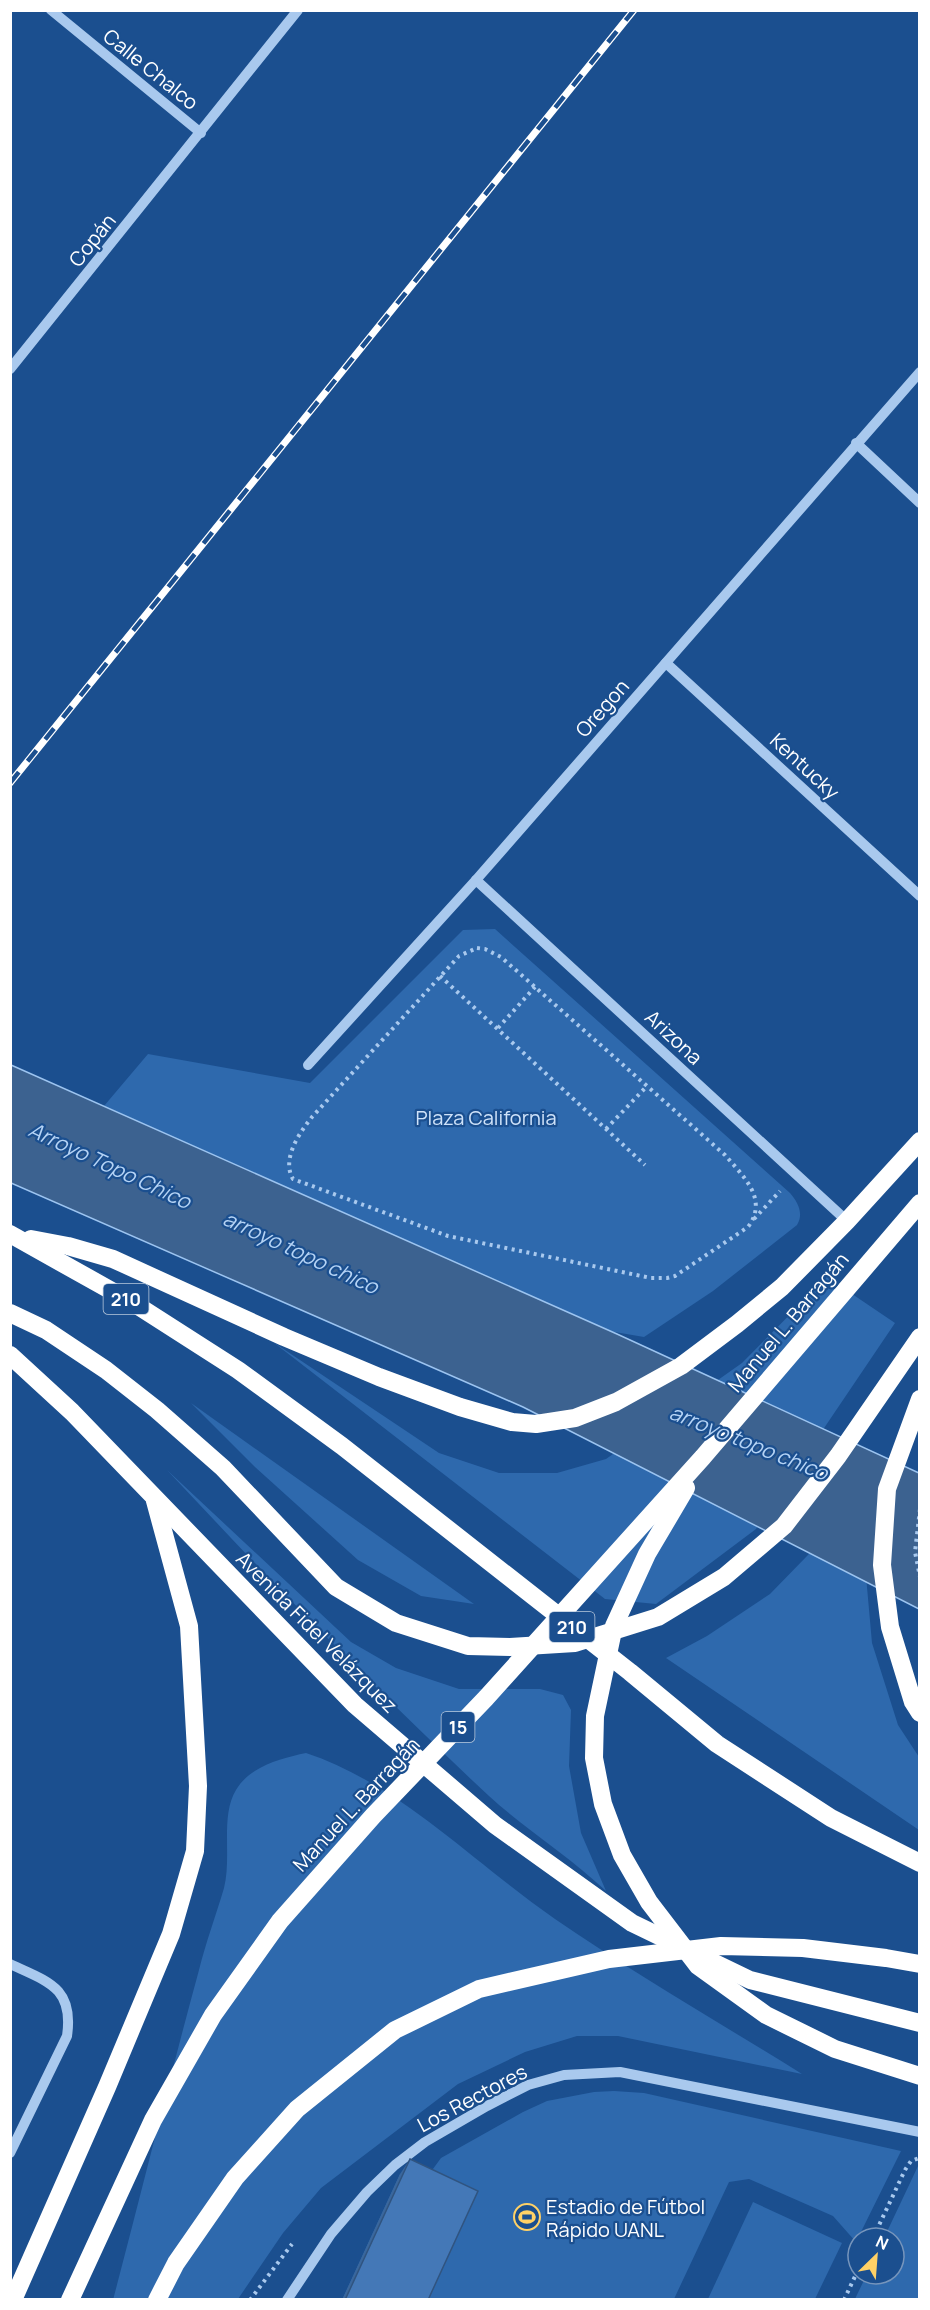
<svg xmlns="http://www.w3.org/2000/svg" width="930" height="2310" viewBox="0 0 930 2310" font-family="Manrope,sans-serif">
<rect width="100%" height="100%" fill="#1b4f8f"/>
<g fill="#2e69ad">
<path d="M495 929 790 1193C798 1202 804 1214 797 1225L713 1291 644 1337 603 1330 104 1106 148 1054 310 1083 463 930Z"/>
<polygon points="827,1277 895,1323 756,1529 656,1604 605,1599 273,1342 439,1453 499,1473 557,1473 606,1459 742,1363"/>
<polygon points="191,1403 474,1604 421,1596 358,1560 255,1467"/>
<path d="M167 1470 351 1642 396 1668 459 1689H540L563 1695 571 1710 569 1766 581 1833 606 1891C569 1856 526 1830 489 1796 377 1692 272 1582 167 1470Z"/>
<polygon points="844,1518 866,1576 872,1643 898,1725 919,1757 919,1830 666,1658 707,1636 770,1594"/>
<path d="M306 1753C400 1784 475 1864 555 1919 635 1974 720 2023 802 2074L618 2036H577L525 2052 458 2084 321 2188 283 2233 238 2299 113 2300C142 2190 169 2080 199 1970 206 1942 216 1915 224 1888 232 1857 220 1816 236 1790 250 1766 282 1758 306 1753Z"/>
<polygon points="614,2091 644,2093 901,2151 856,2242 833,2216 749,2179 729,2182 674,2299 342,2300 400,2174 425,2185 430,2173 441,2158 523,2112 547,2101 594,2092"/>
<polygon points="919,2164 919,2299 855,2299 867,2274 894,2274 894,2238 884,2238"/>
<polygon points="753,2202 842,2243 815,2299 708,2299"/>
</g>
<polygon fill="#3c6290" stroke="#9cc4f0" stroke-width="1.5" points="11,1065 617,1334 919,1473 919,1609 523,1407 11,1183"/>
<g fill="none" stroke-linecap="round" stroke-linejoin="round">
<g stroke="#a9c9ee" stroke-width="4" stroke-dasharray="3 4.5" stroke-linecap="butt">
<path d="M477 948 485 949 501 957 725 1155C743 1176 769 1199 748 1227L675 1276 667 1278H651L448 1236 293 1179C281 1159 300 1132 312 1117L459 956Z"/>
<polyline points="440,976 645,1165"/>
<polyline points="498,1028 535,987"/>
<polyline points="606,1129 647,1086"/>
<polyline points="754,1219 780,1191"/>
<polyline points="920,1509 915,1552 920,1577"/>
<polyline points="873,2238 905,2170 911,2161 919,2158"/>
<polyline points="250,2300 292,2244"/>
<polyline points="844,2300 858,2270"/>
</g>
<g stroke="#a9c9ee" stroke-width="10">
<polyline points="51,10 201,133"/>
<polyline points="10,369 298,10"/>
<polyline points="856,443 920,503"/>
<polyline points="666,663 920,896"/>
<polyline points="476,880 847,1221"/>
<polyline points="308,1065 476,880 920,372"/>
<path d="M10 1964C49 1982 74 1988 67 2036L10 2153"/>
<polyline points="287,2300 331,2234 367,2192 395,2165 425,2142 487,2106 528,2085 564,2075 620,2072 920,2132"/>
</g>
<g stroke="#fff" stroke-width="18">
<polyline points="10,1234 135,1304 238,1370 342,1446 630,1672 717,1744 831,1818 920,1863"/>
<polyline points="31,1239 68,1246 113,1259 284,1337 379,1377 460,1407 512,1422 536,1424 575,1418 616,1402 681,1366 737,1324 782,1287 847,1221 920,1141"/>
<polyline points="10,1313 46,1330 106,1370 157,1410 223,1468 336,1587 396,1623 468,1646 510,1647 575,1643 658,1617 724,1577 784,1526 838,1456 920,1337"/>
<polyline points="10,1355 72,1412 355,1705 495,1825 632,1923 750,1980 920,2023"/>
<polyline points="920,1399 887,1489 882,1565 890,1627 913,1702 920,1713"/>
<polyline points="686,1488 647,1554 614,1626 595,1716 594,1758 603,1804 622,1855 649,1902 698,1966 766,2015 835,2049 920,2076"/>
<polyline points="13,2300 107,2087 171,1934 195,1851 198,1786 189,1626 155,1501"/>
<polyline points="70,2300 153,2120 213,2015 280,1921 373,1816 486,1698 703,1457 920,1203"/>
<polyline points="157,2300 176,2263 235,2178 297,2109 395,2030 479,1989 609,1959 721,1946 803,1948 886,1958 920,1964"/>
</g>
<defs>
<polyline id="rail" points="10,783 634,10"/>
</defs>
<use href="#rail" stroke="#fff" stroke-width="7"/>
<use href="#rail" stroke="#1b4f8f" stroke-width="4.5" stroke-dasharray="14" stroke-linecap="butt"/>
</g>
<polygon fill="#3a679d" points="410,2159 428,2300 342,2300 400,2174"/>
<polygon fill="#4478b7" stroke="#305480" stroke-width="1.5" points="410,2159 478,2191 428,2300 345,2300"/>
<defs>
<symbol id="stadium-ring" viewBox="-11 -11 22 22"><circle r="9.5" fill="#1b4f8f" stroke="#ffd166" stroke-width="1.5"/><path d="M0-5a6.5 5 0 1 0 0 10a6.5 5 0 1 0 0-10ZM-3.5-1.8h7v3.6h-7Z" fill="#ffd166"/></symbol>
</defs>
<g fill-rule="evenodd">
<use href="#stadium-ring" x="512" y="2202" width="30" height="30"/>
</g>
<g text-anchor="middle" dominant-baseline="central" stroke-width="4.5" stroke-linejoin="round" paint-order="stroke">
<g fill="#1b4f8f" stroke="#bbcadd" stroke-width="1.5">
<rect x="103.5" y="1284" width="45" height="30" rx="4.5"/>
<rect x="549.5" y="1612" width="45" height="30" rx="4.5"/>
<rect x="441.5" y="1712" width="33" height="30" rx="4.5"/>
</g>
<g font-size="18" font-weight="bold" fill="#fff">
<text x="126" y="1299">210</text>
<text x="572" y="1627">210</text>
<text x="458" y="1727">15</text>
</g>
<g font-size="20" fill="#fff" stroke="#1b4f8f">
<text transform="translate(151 69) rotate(39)">Calle Chalco</text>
<text transform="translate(92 240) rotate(-51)">Copán</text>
<text transform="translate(602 708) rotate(-49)">Oregon</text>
<text transform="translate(805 766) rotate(43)">Kentucky</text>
<text transform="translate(674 1037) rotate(43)">Arizona</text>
<text transform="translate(788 1322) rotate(-50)">Manuel L. Barragán</text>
<text transform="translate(317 1632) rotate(45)">Avenida Fidel Velázquez</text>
<text transform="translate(356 1804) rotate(-47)">Manuel L. Barragán</text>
<text transform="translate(472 2098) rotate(-28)">Los Rectores</text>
</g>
<g font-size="20" fill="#cfe3fa" stroke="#1b4f8f">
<text x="486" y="1117">Plaza California</text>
</g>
<g font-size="20" fill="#fff" stroke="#1b4f8f" text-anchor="start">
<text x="546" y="2206">Estadio de Fútbol<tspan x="546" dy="23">Rápido UANL</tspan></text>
</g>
<g font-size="21" font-style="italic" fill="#b5d3f5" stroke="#1b4f8f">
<text transform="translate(110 1165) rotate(25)">Arroyo Topo Chico</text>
<text transform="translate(301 1252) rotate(25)">arroyo topo chico</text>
<text transform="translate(749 1442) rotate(22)">arroyo topo chico</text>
</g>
</g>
<rect width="930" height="2310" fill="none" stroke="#ffffff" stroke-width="24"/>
<g transform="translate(876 2256) rotate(25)"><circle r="28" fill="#1b4f8f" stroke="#7695bc" stroke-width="1.5"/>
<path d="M0-4.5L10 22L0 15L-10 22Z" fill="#ffd166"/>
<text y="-9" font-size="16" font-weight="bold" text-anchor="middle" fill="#ffffff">N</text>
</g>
</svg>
